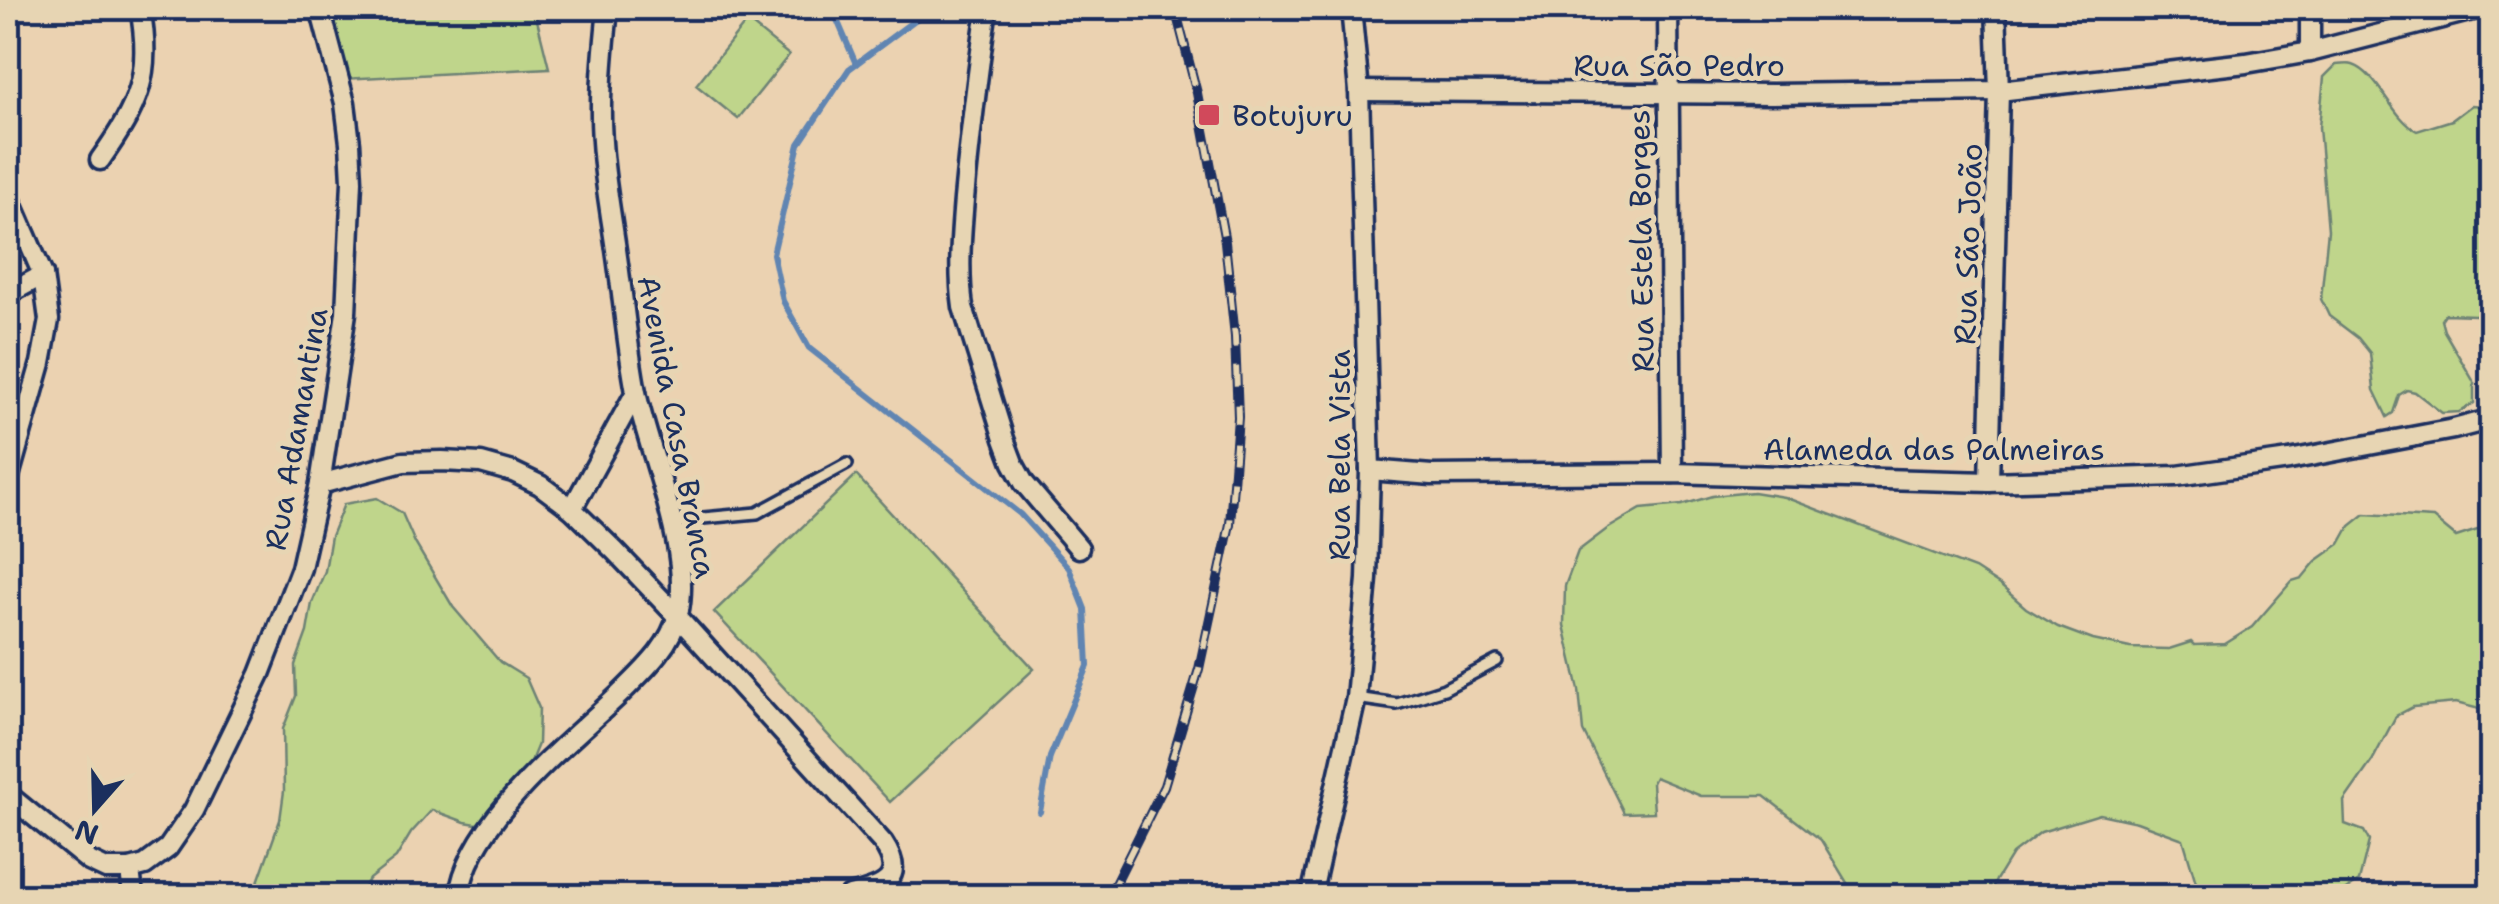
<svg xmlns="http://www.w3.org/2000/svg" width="2499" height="904" viewBox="0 0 2499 904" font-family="'Shantell Sans',sans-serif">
<rect width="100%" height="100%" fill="#ebd2b1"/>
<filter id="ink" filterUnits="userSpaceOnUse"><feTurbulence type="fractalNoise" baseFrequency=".01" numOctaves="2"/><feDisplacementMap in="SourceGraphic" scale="20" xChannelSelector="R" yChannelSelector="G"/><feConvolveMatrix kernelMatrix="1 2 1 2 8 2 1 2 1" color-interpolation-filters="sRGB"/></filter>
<g filter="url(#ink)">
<g fill="#bfd58b" stroke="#6d8274" stroke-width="2.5">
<polygon points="329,8 534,8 549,68 343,79"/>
<polygon points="747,21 789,55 738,119 696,85"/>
<path d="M2336 65C2342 65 2348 63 2353 65 2378 73 2392 118 2417 131L2452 120 2472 105 2491 107V310L2476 315 2445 314 2441 320 2444 331 2474 382V403L2459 412 2442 413 2415 392 2407 390 2399 395 2393 413 2387 417 2374 390 2370 353 2358 338 2329 316 2321 299 2328 230 2319 127 2324 77Z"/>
<polygon points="856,475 1034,669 890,802 714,612"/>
<polygon points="1753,492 1784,497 1975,569 2001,586 2026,608 2058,627 2093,640 2130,648 2169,649 2191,642 2194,645 2225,644 2252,627 2292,581 2302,578 2316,561 2340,544 2350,526 2365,514 2433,518 2456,537 2487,527 2492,531 2491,712 2456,703 2413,707 2396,716 2372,761 2344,801 2345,824 2364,831 2369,841 2359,881 2337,896 2200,896 2183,839 2137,822 2100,814 2041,832 2012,854 1996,880 1989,896 1855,896 1821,840 1764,796 1701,796 1655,777 1652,783 1654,812 1624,813 1583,731 1579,690 1564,625 1565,586 1578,551 1607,529 1641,509 1682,505 1712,496"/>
<polygon points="377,498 402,513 415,543 453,607 500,662 526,678 539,708 538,744 525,776 494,827 465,822 432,810 411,833 396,858 369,879 359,896 253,896 280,820 284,791 283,729 296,696 295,665 307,632 312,603 325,571 331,536 344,504"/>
</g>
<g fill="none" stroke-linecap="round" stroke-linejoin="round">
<g stroke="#6185b2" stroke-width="6">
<polyline points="832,8 856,64"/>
<polyline points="931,8 849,69 799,144 773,254 783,301 809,348 1020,514 1069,568 1085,609 1088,666 1050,757 1040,812"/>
</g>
<defs>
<g id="lane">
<polyline points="671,521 757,513 847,464"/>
<polyline points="1356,698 1397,704 1444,689 1497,661"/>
</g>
<g id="street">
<path d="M987 8C978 71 970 135 964 199 961 235 958 271 963 307L1004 439 1013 463 1024 483 1079 548"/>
<polyline points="1668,8 1672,473"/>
<polyline points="2310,8 2310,52"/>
<polyline points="1359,91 1773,94 1999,91 2246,63 2310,52 2481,8"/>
<path d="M100 160C138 106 153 75 140 8"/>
<polyline points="8,194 43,275 49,320 41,363 8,480"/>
<polyline points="8,294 43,275"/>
<polyline points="1370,470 1432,475 1672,473 1989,482 2177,476 2289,460 2454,429 2492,419"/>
<polyline points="1989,482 1999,91 1996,8"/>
<path d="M320 484 403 462 442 461 481 463 513 472 540 485 572 509 615 551 678 617 883 843C907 879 884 887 850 896"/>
<polyline points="572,509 636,392"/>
<polyline points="8,795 89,861 106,869 130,869 145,865 168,848 194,810 260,674 301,568 320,484 346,313 352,181 350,143 345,103 320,8"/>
<polyline points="130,869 133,896"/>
<path d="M459 896C468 821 568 744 621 693 644 670 671 646 678 614 693 553 649 454 636 392 628 350 624 307 618 264 611 212 600 159 601 106 601 73 605 40 608 8"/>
<polyline points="1311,896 1356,698 1367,579 1370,470 1359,91 1351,8"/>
</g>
</defs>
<use href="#lane" stroke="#1b2f5e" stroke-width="16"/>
<use href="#street" stroke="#1b2f5e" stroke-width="25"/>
<use href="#lane" stroke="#e7d5b3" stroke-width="9"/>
<use href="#street" stroke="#e7d5b3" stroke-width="18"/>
<defs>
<polyline id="rail" points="1109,896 1164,786 1199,669 1230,524 1238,417 1235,337 1225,242 1197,93 1175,8"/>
</defs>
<use href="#rail" stroke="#1b2f5e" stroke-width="10"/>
<use href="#rail" stroke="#e7d5b3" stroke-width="6" stroke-dasharray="19" stroke-linecap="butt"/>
</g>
</g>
<rect fill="#d1495b" stroke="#e7d5b3" stroke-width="4" x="1197" y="103" width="24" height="24" rx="5"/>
<g text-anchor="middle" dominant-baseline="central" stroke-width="10" stroke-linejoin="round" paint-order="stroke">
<g font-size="30" fill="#1b2f5e" stroke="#e7d5b3">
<text x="1679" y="65">Rua São Pedro</text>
<text transform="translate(1641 241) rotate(-91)">Rua Estela Borges</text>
<text transform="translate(1968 244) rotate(-88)">Rua São João</text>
<text transform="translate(677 427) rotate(79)">Avenida Casa Branca</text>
<text transform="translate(296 429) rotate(-80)">Rua Adamantina</text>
<text x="1934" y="449">Alameda das Palmeiras</text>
<text transform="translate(1339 455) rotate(-90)">Rua Bela Vista</text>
</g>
<g font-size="30" fill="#1b2f5e" stroke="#e7d5b3" text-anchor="start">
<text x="1232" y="115">Botujuru</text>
</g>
</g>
<rect width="2499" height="904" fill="none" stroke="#e7d5b3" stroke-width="40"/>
<rect x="20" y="20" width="2459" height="864" fill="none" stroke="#1b2f5e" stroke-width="4" filter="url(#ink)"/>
<g transform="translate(95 809) rotate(200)" stroke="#e7d5b3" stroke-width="8" paint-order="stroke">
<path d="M0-8L18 38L0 25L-18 38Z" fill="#1b2f5e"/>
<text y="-15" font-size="28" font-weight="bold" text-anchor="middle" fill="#1b2f5e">N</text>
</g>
</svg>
